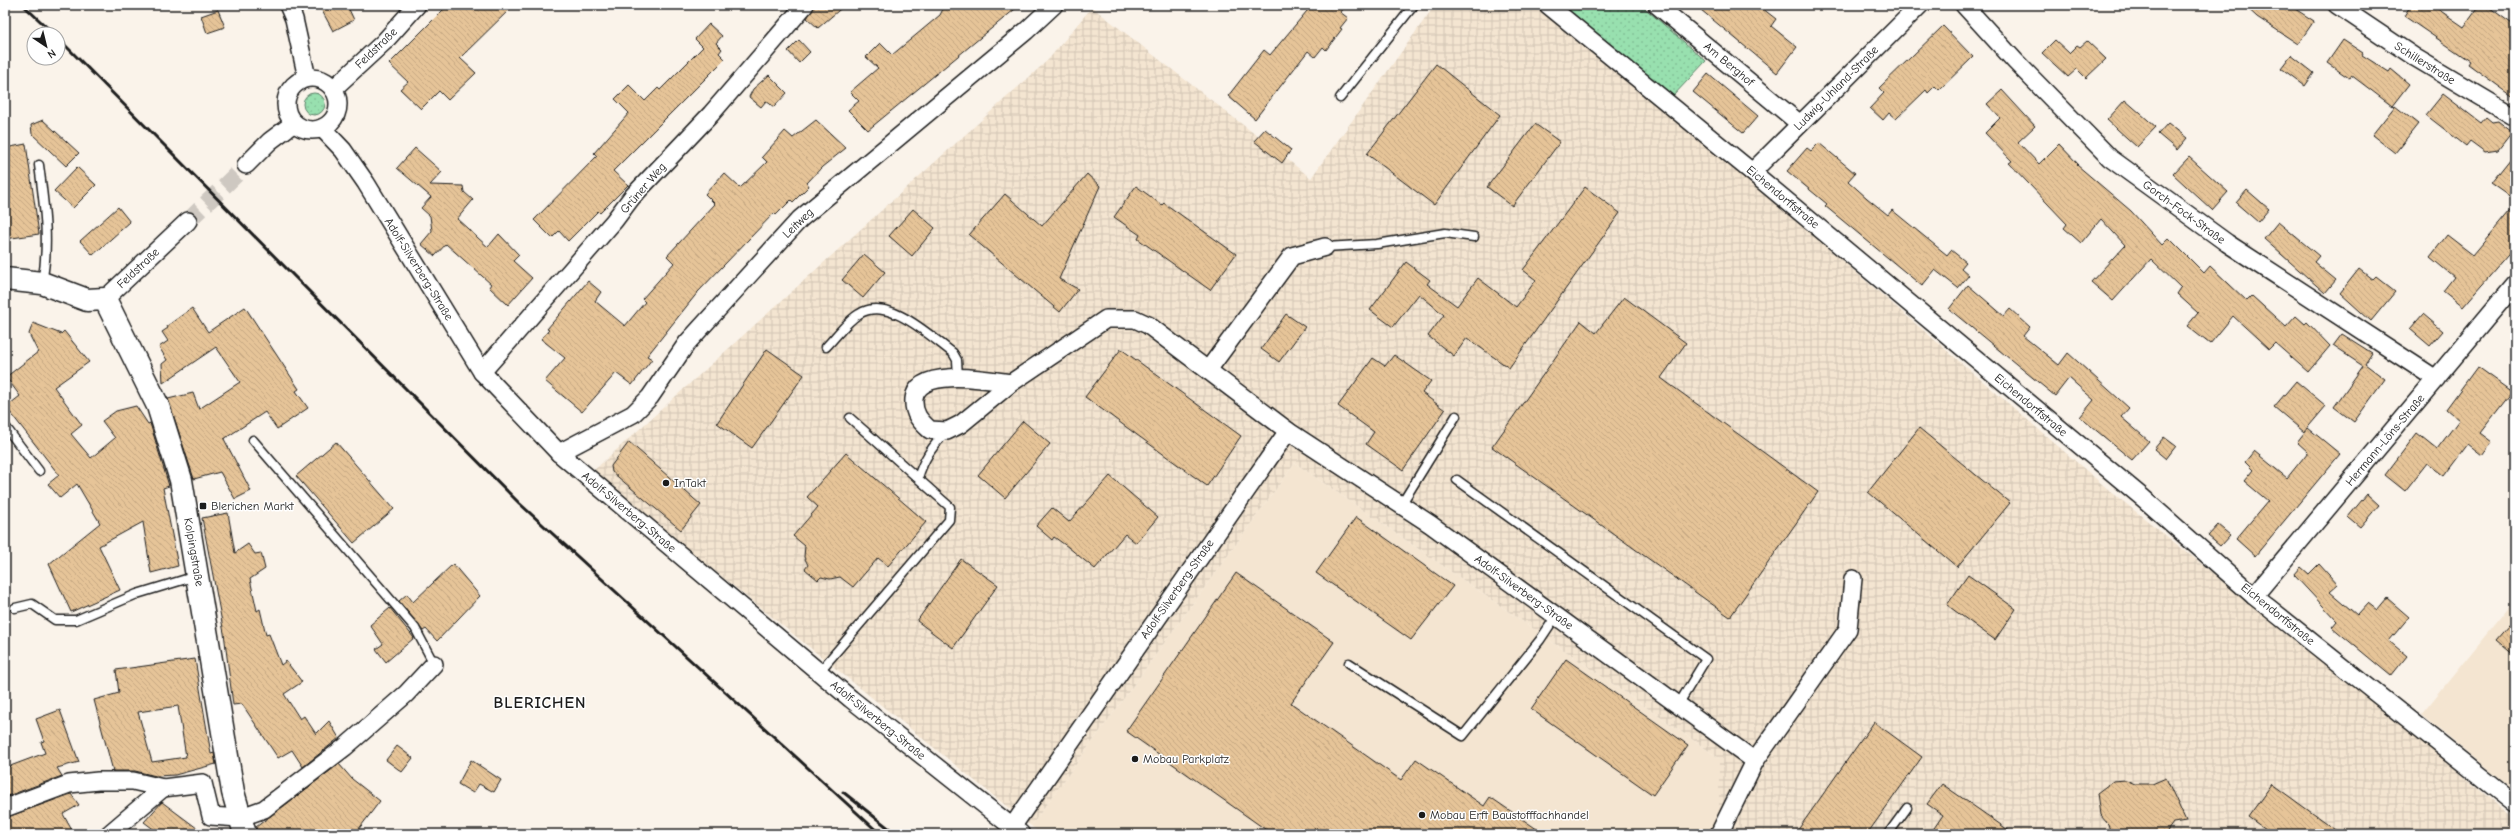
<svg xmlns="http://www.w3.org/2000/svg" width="2520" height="839" viewBox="0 0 2520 839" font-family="'Comic Neue',sans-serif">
<defs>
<pattern id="industrial-grid" width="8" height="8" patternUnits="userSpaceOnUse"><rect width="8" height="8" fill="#f4e5d1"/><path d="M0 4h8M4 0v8" fill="none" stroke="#d1c4b3"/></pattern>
<pattern id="grass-dots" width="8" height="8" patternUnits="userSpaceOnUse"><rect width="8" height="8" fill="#98e0af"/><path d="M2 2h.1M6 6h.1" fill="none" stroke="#82c096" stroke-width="1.8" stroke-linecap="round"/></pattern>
<pattern id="building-back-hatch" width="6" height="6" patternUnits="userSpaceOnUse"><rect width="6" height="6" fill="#e6c498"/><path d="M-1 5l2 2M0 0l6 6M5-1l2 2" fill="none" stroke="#c5a882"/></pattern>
</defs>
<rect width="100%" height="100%" fill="#faf3ea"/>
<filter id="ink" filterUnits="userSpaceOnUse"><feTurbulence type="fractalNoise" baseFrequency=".025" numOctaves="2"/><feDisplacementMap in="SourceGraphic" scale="8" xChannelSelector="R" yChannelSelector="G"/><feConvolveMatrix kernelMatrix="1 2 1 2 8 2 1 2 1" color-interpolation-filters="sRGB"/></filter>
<g filter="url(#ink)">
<g fill="#f4e5d1">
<polygon points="1295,463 1719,758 1719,834 1041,834 1031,826"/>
<polygon points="2515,599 2515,791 2421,715"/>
</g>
<polygon fill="url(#industrial-grid)" points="1435,5 1545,5 2109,490 2409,730 2515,820 2515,834 1719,834 1719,758 1295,463 1031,826 592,472 1048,60 1092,7 1311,178"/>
<g fill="url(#grass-dots)" stroke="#5a7e66">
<polygon points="1562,5 1641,5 1706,61 1672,97"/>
<circle cx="314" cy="104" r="11"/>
</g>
<g fill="url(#building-back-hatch)" stroke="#1c1c1c" fill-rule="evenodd">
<polygon points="319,5 347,5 354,20 333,31"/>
<polygon points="448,5 514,5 460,58 476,73 448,100 439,91 421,109 400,89 408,82 389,64"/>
<polygon points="815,5 845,5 818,28 807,18"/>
<polygon points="945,5 1020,5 868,130 848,110 859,101 850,92 878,68 866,57 880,43 892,55 940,15"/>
<polygon points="1312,5 1345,5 1340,12 1348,18 1340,28 1342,29 1326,50 1323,47 1315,57 1308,51 1255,119 1228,96 1264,50 1270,55"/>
<polygon points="1695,5 1758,5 1776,19 1771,26 1797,47 1777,73"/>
<polygon points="2244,5 2289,5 2314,21 2298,44 2257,17"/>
<polygon points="2411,5 2432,5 2464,27 2480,5 2486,5 2515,26 2515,98 2468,64 2470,61 2404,16"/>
<polygon points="218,10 225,27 207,33 201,16"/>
<polygon points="709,24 722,36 716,43 722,49 719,53 725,59 613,171 628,185 600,213 598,211 568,241 559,231 552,238 534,220 597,156 594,153 629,113 615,99 629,85 645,101 658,88 660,90 703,47 695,39"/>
<polygon points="1943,26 1973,57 1939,90 1935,86 1928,93 1926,90 1896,119 1889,113 1883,120 1870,108 1884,93 1879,88"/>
<polygon points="799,40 810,52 799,63 788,51"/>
<polygon points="2055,40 2069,53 2077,45 2080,47 2087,41 2106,59 2086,78 2077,69 2068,77 2042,53"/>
<polygon points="2343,40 2363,53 2362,55 2389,72 2391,69 2409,84 2392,106 2351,75 2349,78 2327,63"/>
<polygon points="2291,55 2314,73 2305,86 2281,68"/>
<polygon points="1436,64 1500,115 1434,205 1367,154"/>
<polygon points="1708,74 1758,116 1743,133 1693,92"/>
<polygon points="769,75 787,93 774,107 766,101 761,107 749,97 753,89"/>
<polygon points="2002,90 2035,126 2018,142 2039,164 2059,144 2078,164 2077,165 2131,211 2162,245 2169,238 2204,273 2210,266 2247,301 2252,296 2286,327 2296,316 2305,324 2307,322 2330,346 2308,372 2275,343 2269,349 2233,316 2210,344 2187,326 2198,313 2177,294 2181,288 2151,259 2113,301 2091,282 2125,245 2101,219 2081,243 2064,228 2067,224 2009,163 2012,161 1985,133 2000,118 1987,104"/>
<polygon points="2443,94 2481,123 2486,117 2492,122 2498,121 2512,132 2498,150 2485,152 2470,141 2466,146 2426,115"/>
<polygon points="2125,100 2156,127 2137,147 2107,120"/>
<polygon points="2395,106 2418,124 2395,153 2372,135"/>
<polygon points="43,120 79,153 66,166 32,134 31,125"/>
<polygon points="816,120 846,148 822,167 807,183 809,186 793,202 791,200 776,215 774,213 698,292 647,356 652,359 632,385 616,373 582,412 545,381 565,358 541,339 549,330 547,329 588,281 601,292 595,301 625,326 645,302 642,299 674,263 667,256 715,204 705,194 724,173 740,188 767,162 762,157 785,131 793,138"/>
<polygon points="2168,123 2187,138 2177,150 2158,134"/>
<polygon points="1535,124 1560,142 1512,206 1487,187"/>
<polygon points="1265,129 1291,150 1282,163 1254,141"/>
<polygon points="1819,143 1855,173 1848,181 1867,198 1888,215 1892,210 1947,255 1951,250 1966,262 1961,268 1969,275 1958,288 1935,270 1922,286 1825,206 1827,204 1787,171 1807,148 1811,151"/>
<polygon points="26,144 39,234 5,239 5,148"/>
<polygon points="415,148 442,172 430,185 463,186 464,192 473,200 457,219 488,247 499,234 519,255 513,261 532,278 508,305 489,287 491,284 446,244 435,256 421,244 432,231 430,216 421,208 431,197 397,168"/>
<polygon points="2515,153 2515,200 2491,183"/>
<polygon points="2189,157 2228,192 2212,210 2173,174"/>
<polygon points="77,167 96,185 73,208 54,191"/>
<polygon points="1087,174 1100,186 1059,279 1078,289 1060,312 969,235 1005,194 1042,226"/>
<polygon points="1136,186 1162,205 1164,203 1236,254 1210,290 1138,239 1140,235 1114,217"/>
<polygon points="1585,187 1620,213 1509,368 1467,338 1454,356 1428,336 1444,315 1419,294 1393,327 1370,310 1406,262 1430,280 1427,284 1457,306 1478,278 1516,307 1536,280 1523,270"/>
<polygon points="2247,190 2269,209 2258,222 2236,203"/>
<polygon points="2515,205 2515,247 2463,307 2443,291 2454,277 2430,257 2447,235 2473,255"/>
<polygon points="118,207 130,222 93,255 80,241"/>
<polygon points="913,209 935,228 912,256 889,236"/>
<polygon points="2278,222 2319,256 2314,262 2336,280 2325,293 2264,239"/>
<polygon points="864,254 885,272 863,298 842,280"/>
<polygon points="2359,269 2373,280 2376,277 2395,292 2371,321 2340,293"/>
<polygon points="1968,285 2004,316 2010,309 2030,327 2023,336 2059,365 2068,353 2129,408 2121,417 2149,441 2132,460 2080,417 2094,400 2069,378 2055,396 1949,309"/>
<polygon points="1624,297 1686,343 1661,378 1818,492 1730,617 1492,447 1581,321 1596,333"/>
<polygon points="245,307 299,389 296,391 308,408 277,429 265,412 224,439 251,491 235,499 220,472 194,479 168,399 193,393 199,409 240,382 216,347 163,383 162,364 167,360 159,347 168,341 162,332 168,328 167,326 192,308 208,332"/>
<polygon points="1286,314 1305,327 1279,362 1261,349"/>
<polygon points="2423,314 2443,331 2430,346 2410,329"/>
<polygon points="33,323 61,334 64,331 89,362 54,387 82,425 71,434 91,458 115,438 102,421 116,411 136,406 148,424 150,423 169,486 163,488 178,566 151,573 143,522 99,546 120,590 71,612 49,564 100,523 77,484 60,498 48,484 59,475 6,407 20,396 6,377 38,352 29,334"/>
<polygon points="2342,334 2372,353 2365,364 2385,379 2354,422 2334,407 2363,366 2333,346"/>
<polygon points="767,349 804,375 752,448 717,423"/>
<polygon points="1121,349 1241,436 1207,486 1085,397"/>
<polygon points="1394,355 1431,381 1422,393 1445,410 1403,470 1366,444 1374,432 1338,406 1373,358 1385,366"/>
<polygon points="2477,367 2512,392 2480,433 2492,442 2482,455 2468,444 2444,476 2427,463 2405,491 2385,475 2417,433 2437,449 2459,420 2446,409"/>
<polygon points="2296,381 2326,406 2304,432 2274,407"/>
<polygon points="1023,421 1050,444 1005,498 978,475"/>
<polygon points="1919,428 2010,503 1957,567 1868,492"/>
<polygon points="2308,428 2340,454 2255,556 2236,539 2268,501 2244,481 2253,470 2245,462 2254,451 2287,478 2308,452 2297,442"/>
<polygon points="2164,437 2176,446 2166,459 2154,449"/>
<polygon points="336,442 394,509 354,543 296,476"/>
<polygon points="629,442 701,505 681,530 612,472 611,466"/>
<polygon points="846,453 926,522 888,566 878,558 853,587 840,577 830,579 821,577 818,580 805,569 808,565 804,557 805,546 793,536 818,507 807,497"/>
<polygon points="1110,476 1158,517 1136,543 1125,534 1095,569 1068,547 1054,537 1052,540 1036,526 1052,508 1069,522"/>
<polygon points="2367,494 2379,505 2360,527 2348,517"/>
<polygon points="228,513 235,553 248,544 255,554 261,553 265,569 250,579 257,611 260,609 266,635 269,634 281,665 286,661 302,682 284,694 300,719 304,716 316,734 329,721 339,738 303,767 292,750 278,758 242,704 233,705 224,633 202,518"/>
<polygon points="1356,517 1453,586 1411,640 1316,573"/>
<polygon points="2218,525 2230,535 2220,546 2208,536"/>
<polygon points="961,559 998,585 953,648 917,621"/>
<polygon points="453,564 480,596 437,641 426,629 423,631 399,601 407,594 413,602"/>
<polygon points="2319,564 2338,585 2330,592 2357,615 2368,603 2377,610 2387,598 2409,617 2389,641 2407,656 2391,676 2332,627 2337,621 2294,575 2301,567 2309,574"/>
<polygon points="1236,573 1334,642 1291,703 1401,780 1416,759 1484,806 1490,797 1544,834 1272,834 1126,731"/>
<polygon points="1968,575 2016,609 1995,640 1947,605"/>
<polygon points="390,608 414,638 386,662 376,649 383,644 370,625"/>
<polygon points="2515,618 2515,656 2496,640"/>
<path d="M195 659 211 754 214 753 216 764 175 775 156 776 135 771H113L94 700 119 693 116 670ZM178 706 186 757 152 762 138 712Z"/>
<polygon points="1566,659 1688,745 1653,795 1531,709"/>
<polygon points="60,710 79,762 57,768 62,776 5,797 5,768 45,753 41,742 44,741 36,719"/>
<polygon points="1874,722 1922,757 1867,834 1795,834"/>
<polygon points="397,746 413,758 402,772 386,760"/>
<polygon points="471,760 501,780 494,792 479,784 473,793 458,784"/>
<polygon points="339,764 352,779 380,801 355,834 257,834 256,827"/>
<polygon points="2166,778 2186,821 2173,823 2165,834 2111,834 2108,824 2100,815 2097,793 2113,781 2126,780 2135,784 2152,784"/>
<polygon points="1942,784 2014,834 1930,834 1943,815 1927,804"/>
<polygon points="2272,784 2341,834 2272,834 2248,817"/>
<polygon points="71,794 79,805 63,814 74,834 5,834 5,818"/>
<polygon points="162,802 178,814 205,834 160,834 144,822"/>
</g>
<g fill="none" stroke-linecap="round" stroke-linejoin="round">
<polyline stroke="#cec8c1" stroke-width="17" stroke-dasharray="17 8" stroke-linecap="butt" points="188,221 246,165"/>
<defs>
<g id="lane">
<polyline points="1340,98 1414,5"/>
<path d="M39 165C44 204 50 243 42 282"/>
<polyline points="1325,247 1377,244 1445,233 1474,237"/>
<path d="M826 347C836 337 847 321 859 314 888 295 930 336 953 353L957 360 958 377"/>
<polyline points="5,426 39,471"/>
<polyline points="253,440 415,628 434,664"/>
<path d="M918 478C924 458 932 447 946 432"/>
<polyline points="1457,480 1706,659 1678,705"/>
<polyline points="1401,505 1456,416"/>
<polyline points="15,608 32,604 55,620 76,620 137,594 196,576"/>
<polyline points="1349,663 1463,736 1540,640 1556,616"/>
<polyline points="819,672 949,520 950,507 850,418"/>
<polyline points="1888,834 1907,808"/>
</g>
<g id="street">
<polyline points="288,5 294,19 307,78"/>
<polyline points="1548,5 1752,172 2143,498 2254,596 2515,804"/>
<polyline points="1657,5 1800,124"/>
<polyline points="1964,5 2015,61 2110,158 2227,243 2436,379"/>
<polyline points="2337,5 2416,58 2515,117"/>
<circle cx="312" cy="104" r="26"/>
<polyline points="333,89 384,42 417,5"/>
<polyline points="322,128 343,150 366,183 482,372 559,453 851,699 1021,834"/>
<polyline points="246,165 270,141 294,123"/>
<polyline points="1752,172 1920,5"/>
<polyline points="105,299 188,221"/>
<polyline points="1208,370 1292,256 1325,247"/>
<polyline points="482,372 614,221 632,197 711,114 805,5"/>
<path d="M1011 383C990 380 917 366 914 399 913 414 920 421 930 430L947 431 961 424 1011 383 1106 319H1135L1148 325 1288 431 1430 524 1755 761"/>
<polyline points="559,453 633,414 650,397 687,343 800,219 1026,31 1054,5"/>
<polyline points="2254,596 2515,284"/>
<polyline points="5,808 69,784 98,781 133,781 163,788 203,783 211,816 239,818 264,809 345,747 406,694 434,664"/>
<polyline points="1012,827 1288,431"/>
<polyline points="109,834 163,788"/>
<polyline points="1719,834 1755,761 1848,629 1853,579"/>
</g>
<polyline id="secondary" points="5,279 42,283 87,300 105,299 158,406 181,480 233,792 245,834"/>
</defs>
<use href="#lane" stroke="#1c1c1c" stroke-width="11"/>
<use href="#street" stroke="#1c1c1c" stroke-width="20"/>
<use href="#secondary" stroke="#1c1c1c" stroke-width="25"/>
<use href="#lane" stroke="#fff" stroke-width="8"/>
<use href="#street" stroke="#fff" stroke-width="17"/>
<use href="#secondary" stroke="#fff" stroke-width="22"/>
<g stroke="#1c1c1c" stroke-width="3">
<polyline points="23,5 54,34"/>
<polyline points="58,38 519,503 880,834"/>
<polyline points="843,792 896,834"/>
</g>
</g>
</g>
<g fill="#1c1c1c" stroke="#fff" stroke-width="1.5">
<circle cx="666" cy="483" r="4"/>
<rect x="199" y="502" width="8" height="8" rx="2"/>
<circle cx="1135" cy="759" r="4"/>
<circle cx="1422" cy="815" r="4"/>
</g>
<g text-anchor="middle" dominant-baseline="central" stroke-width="3" stroke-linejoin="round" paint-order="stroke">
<g font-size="12" fill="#1c1c1c" stroke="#fff">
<text transform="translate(376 48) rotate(-44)">Feldstraße</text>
<text transform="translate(2425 63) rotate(32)">Schillerstraße</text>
<text transform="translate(1729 64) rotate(40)">Am Berghof</text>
<text transform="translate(1836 88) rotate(-45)">Ludwig-Uhland-Straße</text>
<text transform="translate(643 188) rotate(-49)">Grüner Weg</text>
<text transform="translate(1783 197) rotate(40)">Eichendorffstraße</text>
<text transform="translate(2184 212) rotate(36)">Gorch-Fock-Straße</text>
<text transform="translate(798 223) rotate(-44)">Leitweg</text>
<text transform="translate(138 268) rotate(-43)">Feldstraße</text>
<text transform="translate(419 269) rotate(58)">Adolf-Silverberg-Straße</text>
<text transform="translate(2031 405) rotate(40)">Eichendorffstraße</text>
<text transform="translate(2385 440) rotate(-50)">Hermann-Löns-Straße</text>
<text transform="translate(629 512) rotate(40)">Adolf-Silverberg-Straße</text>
<text transform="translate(194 552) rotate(80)">Kolpingstraße</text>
<text transform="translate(1177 589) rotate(-55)">Adolf-Silverberg-Straße</text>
<text transform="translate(1524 592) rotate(36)">Adolf-Silverberg-Straße</text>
<text transform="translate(2278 614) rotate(39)">Eichendorffstraße</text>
<text transform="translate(878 720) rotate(39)">Adolf-Silverberg-Straße</text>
</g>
<g font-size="12" fill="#1c1c1c" stroke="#fff" text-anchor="start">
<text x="674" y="483">InTakt</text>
<text x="211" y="506">Blerichen Markt</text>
<text x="1143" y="759">Mobau Parkplatz</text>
<text x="1430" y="815">Mobau Erft Baustofffachhandel</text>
</g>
<g font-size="16" font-weight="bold" letter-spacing="1" fill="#1c1c1c" stroke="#fff">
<text x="540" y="703">BLERICHEN</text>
</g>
</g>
<rect width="2520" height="839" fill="none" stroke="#fff" stroke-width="20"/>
<rect x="10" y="10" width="2500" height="819" fill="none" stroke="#1c1c1c" stroke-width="1.5" filter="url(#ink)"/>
<g transform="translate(46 46) rotate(145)"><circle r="19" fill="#ffffff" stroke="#a4a4a4"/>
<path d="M0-3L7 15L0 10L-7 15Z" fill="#1c1c1c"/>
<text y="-6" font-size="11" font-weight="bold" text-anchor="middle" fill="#1c1c1c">N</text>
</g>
</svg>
